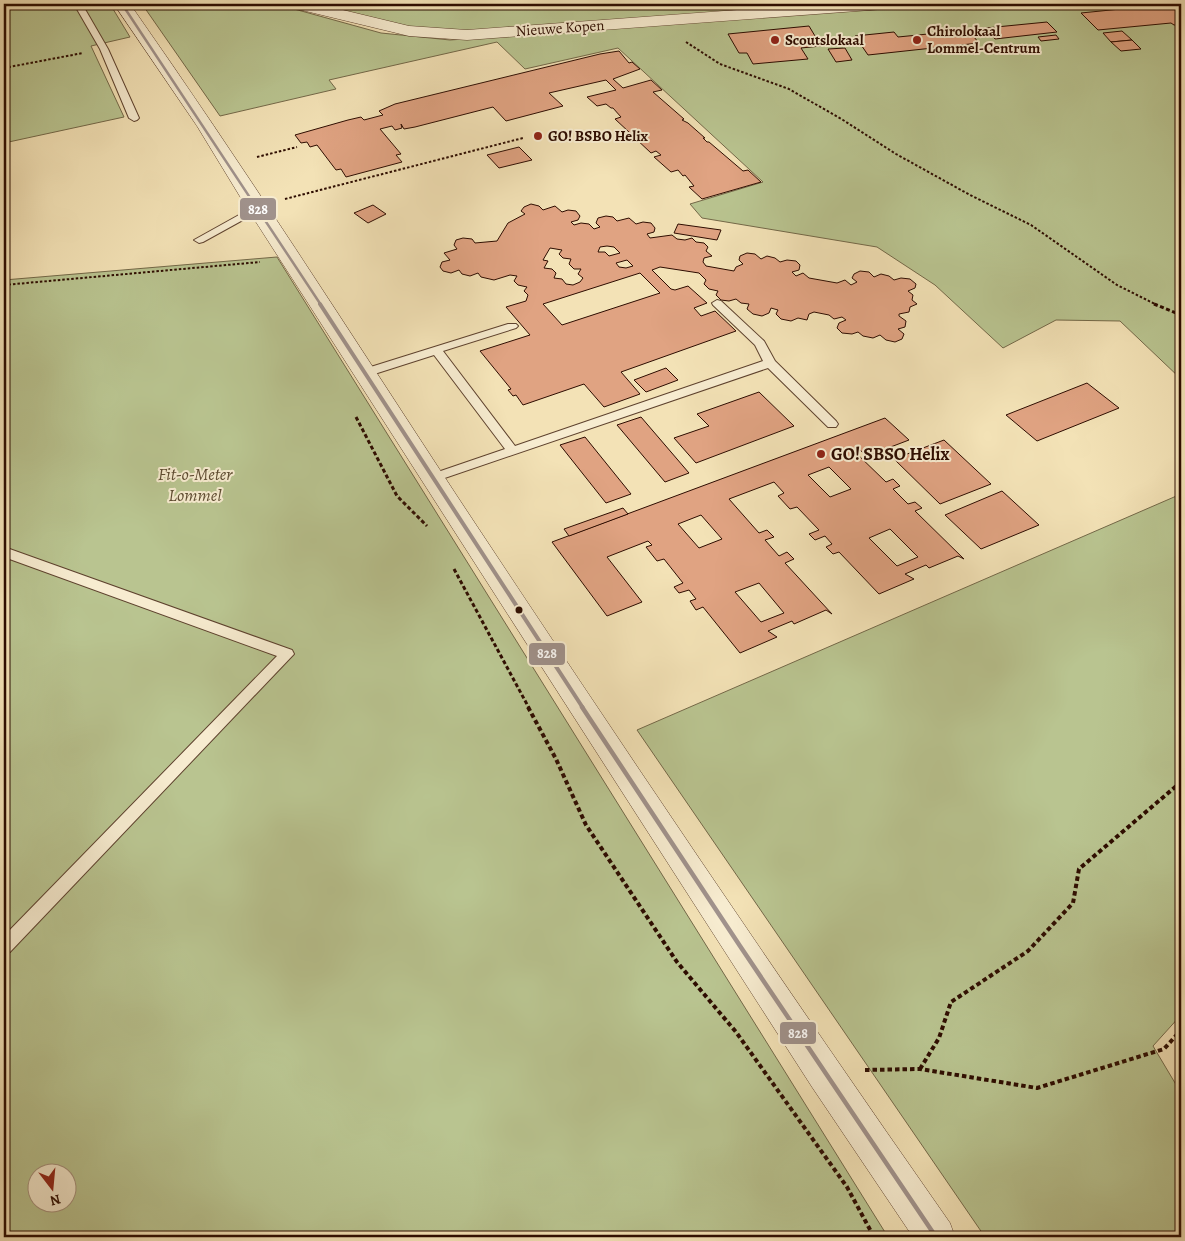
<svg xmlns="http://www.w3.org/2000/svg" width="1185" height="1241" viewBox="0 0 1185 1241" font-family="Alegreya,serif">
<rect width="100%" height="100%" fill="#f3e2b6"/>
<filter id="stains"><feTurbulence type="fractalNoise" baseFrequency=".004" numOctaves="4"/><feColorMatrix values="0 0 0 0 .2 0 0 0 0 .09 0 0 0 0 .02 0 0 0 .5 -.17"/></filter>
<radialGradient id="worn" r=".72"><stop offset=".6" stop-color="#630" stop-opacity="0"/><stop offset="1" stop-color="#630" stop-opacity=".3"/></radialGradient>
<g fill="#b9c490" stroke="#736848" fill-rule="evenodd">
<polygon points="4,4 110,4 130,37 91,46 124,117 4,143"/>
<polygon points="142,4 276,4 381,33 450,40 946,4 1181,4 1181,379 1120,321 1056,320 1003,348 935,285 877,247 702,218 690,204 763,182 618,48 525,69 497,42 329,80 336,89 220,116"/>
<polygon points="311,4 844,4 454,32 405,28"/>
<path d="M277 257 888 1237H4V280ZM38 1174H68V1204H38Z"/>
<polygon points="1181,494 1181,1015 1153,1046 1181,1093 1181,1237 985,1237 637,730"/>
</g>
<g fill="#e0a382" stroke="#2d0c00" fill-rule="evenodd">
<polygon points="1170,4 1181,15 1181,25 1174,25 1171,23 1098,30 1081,13"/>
<polygon points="1047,22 1057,32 995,39 986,28"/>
<polygon points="809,26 821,46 801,48 808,59 753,64 747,53 739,53 728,34"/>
<polygon points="968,30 979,43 868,55 855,36 894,32 898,37"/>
<polygon points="1122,31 1132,40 1111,42 1103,33"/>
<polygon points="1056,35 1059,39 1041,41 1038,37"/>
<polygon points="1132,40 1141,49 1121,51 1111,42"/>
<polygon points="845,48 852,60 836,62 828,49"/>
<polygon points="619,51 629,63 632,62 640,69 613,79 623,88 651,80 662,90 653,92 684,119 682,120 688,123 705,138 703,138 707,142 709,142 743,171 748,170 761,182 702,199 689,187 694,186 685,175 683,176 678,170 671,172 654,157 661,155 656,151 651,153 634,137 640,136 636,132 630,133 615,119 621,117 613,108 611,108 606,104 597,106 587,97 616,90 606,80 549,93 563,106 506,121 493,107 415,127 404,129 401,124 402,128 395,130 392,126 380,129 401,154 396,155 402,162 346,177 341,169 336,170 317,145 310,147 307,142 301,143 295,135 348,120 361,117 364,120 383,115 379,111 395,104 600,54"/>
<polygon points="519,147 532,160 499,168 487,155"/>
<path d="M531 204 539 206 543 210 555 206 562 212 568 210 576 211 580 216 578 220 571 222 574 225 581 223 589 224 594 229 600 227 596 223 598 218 606 216 613 217 617 221 629 218 636 224 643 222 651 223 655 228 654 232 647 234 650 238 672 235 677 239 685 240 692 238 696 242 704 243 708 247 706 251 712 256 704 258 703 262 706 266 734 271 736 267 743 264 739 260 740 256 747 253 755 254 761 259 767 256 775 258 780 262 787 260 796 261 800 265 799 270 792 272 796 276 803 273 809 278 837 283 845 280 851 285 857 282 852 278 854 274 860 271 869 272 874 277 881 274 889 276 894 280 901 278 910 279 916 284 915 288 908 291 913 295 912 300 917 304 910 307 909 312 899 314V316L906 321 905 327 898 329 904 334 902 339 895 342 886 340 880 335 873 338 863 336 858 332 852 334 842 333 837 328 839 323 846 320 842 317 834 319 829 315 814 312 809 314 807 320 798 318 791 321 781 319 776 314 778 310 771 308 769 313 762 316 753 314 747 309 749 304 741 303 736 299 729 301 721 300 716 295 718 291 709 289 704 284 706 280 699 273 660 267 652 270 671 289 675 290 688 286 707 303 694 308 701 316 715 311 736 331 621 372 640 394 604 407 584 384 523 405 516 395 513 396 508 390 511 389 480 351 530 335 506 307 526 301 528 295 524 291 527 287 518 285 514 281 517 276 510 275 494 280 481 277 478 273 470 276 462 274 459 270 451 273 443 271 440 267 442 262 450 260 444 253 457 249 454 245 456 240 463 238 472 239 475 243 497 241 508 223 525 214 521 211 524 207ZM607 246 614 247 620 253 609 256 605 252H598L600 247ZM550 248 562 250 559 254 563 258 571 259 569 264 574 269H581L578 274 583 278 580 282 573 285 566 284 562 279 554 278 556 273 552 269 544 268 548 261 543 260ZM627 260 633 266 626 268 619 267 616 263ZM640 273 660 293 562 325 543 304Z"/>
<polygon points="373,205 386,214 368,223 354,213"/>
<polygon points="678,224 721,230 717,240 674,233"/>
<polygon points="666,368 678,380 646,392 634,380"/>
<polygon points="1087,383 1119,408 1037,441 1006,415"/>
<polygon points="759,392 794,426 696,463 674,438 709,426 697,414"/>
<polygon points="641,417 689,473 665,482 617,425"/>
<path d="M885 418 909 440 867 456 860 450 855 452 886 482 893 479 900 486 893 489 908 504 915 502 922 508 915 511 964 559 958 556 929 568 926 565 905 574 914 579 879 594 839 552 833 554 826 547 832 544 825 536 815 540 809 534 819 530 797 507 790 509 778 496 784 493 774 482 729 499 759 533 767 530 774 537 765 540 779 556 787 552 794 559 785 563 832 614 826 610 794 624 792 621 768 631 777 637 740 653 703 607 696 610 690 601 696 599 689 590 679 593 674 587 683 583 664 559 657 561 646 547 652 545 648 541 607 557 642 602 607 616 552 542ZM829 467 851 489 830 497 808 475ZM701 515 722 539 699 548 678 524ZM890 529 918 557 897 566 869 538ZM759 583 784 613 761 622 735 592Z"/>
<polygon points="585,437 631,494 606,503 560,445"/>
<polygon points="944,440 991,484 940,504 894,459"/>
<polygon points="1002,491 1039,525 981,549 945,515"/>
<polygon points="623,508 628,514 569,536 564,529"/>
</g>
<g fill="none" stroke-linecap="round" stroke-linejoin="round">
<defs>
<g id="service">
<polygon points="74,4 82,4 108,49 139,118 137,120 134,121 129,118 100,49"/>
<polygon points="257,205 262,208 261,210 203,242 199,243 194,240"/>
<polygon points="717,300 721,301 764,341 775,361 836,421 838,424 836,427 828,427 768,368 433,482 427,478 429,475 505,449 434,355 365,377 359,373 361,370 508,324 516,324 518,326 516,328 443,351 515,446 763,361 755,345 713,305 712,303"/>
<polygon points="4,547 292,650 294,654 10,952 4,954 4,936 277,656 4,557"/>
</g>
<g id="minor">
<path d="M114 4H130C243 165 349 331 457 496 618 740 782 983 950 1223L955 1237H913L812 1087 460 540 247 208 197 126Z"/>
<polygon points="291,4 318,4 409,26 467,30 820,4 892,4 890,8 884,9 467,40 409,36 293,8"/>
</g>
</defs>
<use href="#service" stroke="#5e422e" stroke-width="2"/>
<use href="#minor" stroke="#5e422e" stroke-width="1"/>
<g stroke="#2d0c00" stroke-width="2" stroke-dasharray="2.5 2" stroke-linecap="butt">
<polyline points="686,42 720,64 789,89 843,120 896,154 970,195 1031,225 1117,285 1157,305"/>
<polyline points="4,68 83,53"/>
<polyline points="257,157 297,147"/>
<polyline points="285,199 523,138"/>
<polyline points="4,285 260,262"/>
</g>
<g stroke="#2d0c00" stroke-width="3" stroke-dasharray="4 2.5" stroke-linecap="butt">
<polyline points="1154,304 1181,315"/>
<polyline points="356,417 397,496 427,526"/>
<polyline points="454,569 529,708"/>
</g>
<g stroke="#2d0c00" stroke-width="4" stroke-dasharray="4.5 3" stroke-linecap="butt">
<polyline points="528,707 556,759 586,825 677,962 736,1032 847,1187 874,1237"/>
<polyline points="920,1069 939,1038 951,1002 1028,951 1073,903 1079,869 1181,782"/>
<polyline points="865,1070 920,1069 1037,1088 1164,1049 1181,1030"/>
</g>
<use href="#service" fill="#f7ecd0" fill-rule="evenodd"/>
<use href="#minor" fill="#f7ecd0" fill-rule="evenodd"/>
<defs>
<polyline id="bus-1-far2" points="122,4 321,305"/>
<polyline id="bus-1-far1" points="320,304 583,708"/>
<polyline id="bus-1" points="582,707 740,946 936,1237"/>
</defs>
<use href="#bus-1-far2" stroke="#f7ecd0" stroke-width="5"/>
<use href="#bus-1-far1" stroke="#f7ecd0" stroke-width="8"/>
<use href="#bus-1" stroke="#f7ecd0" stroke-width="8"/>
<use href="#bus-1-far2" stroke="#a0928c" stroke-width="2.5"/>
<use href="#bus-1-far1" stroke="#a0928c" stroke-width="4"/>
<use href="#bus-1" stroke="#a0928c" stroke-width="4.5"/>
</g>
<g fill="#8f2418" stroke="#f7ecd0" stroke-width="2">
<circle cx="775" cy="40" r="5"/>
<circle cx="917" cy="40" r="5"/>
<circle cx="538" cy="136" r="5"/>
<circle cx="821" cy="454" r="5"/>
</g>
<circle fill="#2d0c00" stroke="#f7ecd0" stroke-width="2" cx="519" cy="610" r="4.5"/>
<g text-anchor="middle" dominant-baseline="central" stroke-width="4" stroke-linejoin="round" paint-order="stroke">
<g font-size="15" fill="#2d0c00" stroke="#f7ecd0">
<text transform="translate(560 28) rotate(-4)">Nieuwe Kopen</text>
</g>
<g font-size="15" font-weight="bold" fill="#2d0c00" stroke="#f7ecd0" text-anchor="start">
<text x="927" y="31">Chirolokaal<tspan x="927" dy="17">Lommel-Centrum</tspan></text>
<text x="785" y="40">Scoutslokaal</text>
<text x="548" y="136">GO! BSBO Helix</text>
</g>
<g font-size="18" font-weight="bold" fill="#2d0c00" stroke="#f7ecd0" text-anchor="start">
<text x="831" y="454">GO! SBSO Helix</text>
</g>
<g font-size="18" font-style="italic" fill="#5e4c32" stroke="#f7ecd0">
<text x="195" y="474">Fit-o-Meter<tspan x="195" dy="21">Lommel</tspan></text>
</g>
</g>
<g stroke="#f7ecd0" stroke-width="2">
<rect x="239" y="197" width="38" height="24" rx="5" fill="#a0928c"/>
<rect x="528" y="642" width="38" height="24" rx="5" fill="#a0928c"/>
<rect x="779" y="1021" width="38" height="24" rx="5" fill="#a0928c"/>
</g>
<g font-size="14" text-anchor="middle" font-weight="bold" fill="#fff">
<text x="258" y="214">828</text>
<text x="547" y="658">828</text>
<text x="798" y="1038">828</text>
</g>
<rect width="1185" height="1241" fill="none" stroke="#f3e2b6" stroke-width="20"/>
<rect x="5" y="5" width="1175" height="1231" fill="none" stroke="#2d0c00" stroke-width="2.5"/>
<rect x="10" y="10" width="1165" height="1221" fill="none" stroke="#2d0c00"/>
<g transform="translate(52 1188) rotate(164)"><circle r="24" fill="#f7ecd0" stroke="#a6927d"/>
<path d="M0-4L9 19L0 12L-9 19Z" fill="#8f2418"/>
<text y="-8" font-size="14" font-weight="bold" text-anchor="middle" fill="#2d0c00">N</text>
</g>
<rect width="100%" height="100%" filter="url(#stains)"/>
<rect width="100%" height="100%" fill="url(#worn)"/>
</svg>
